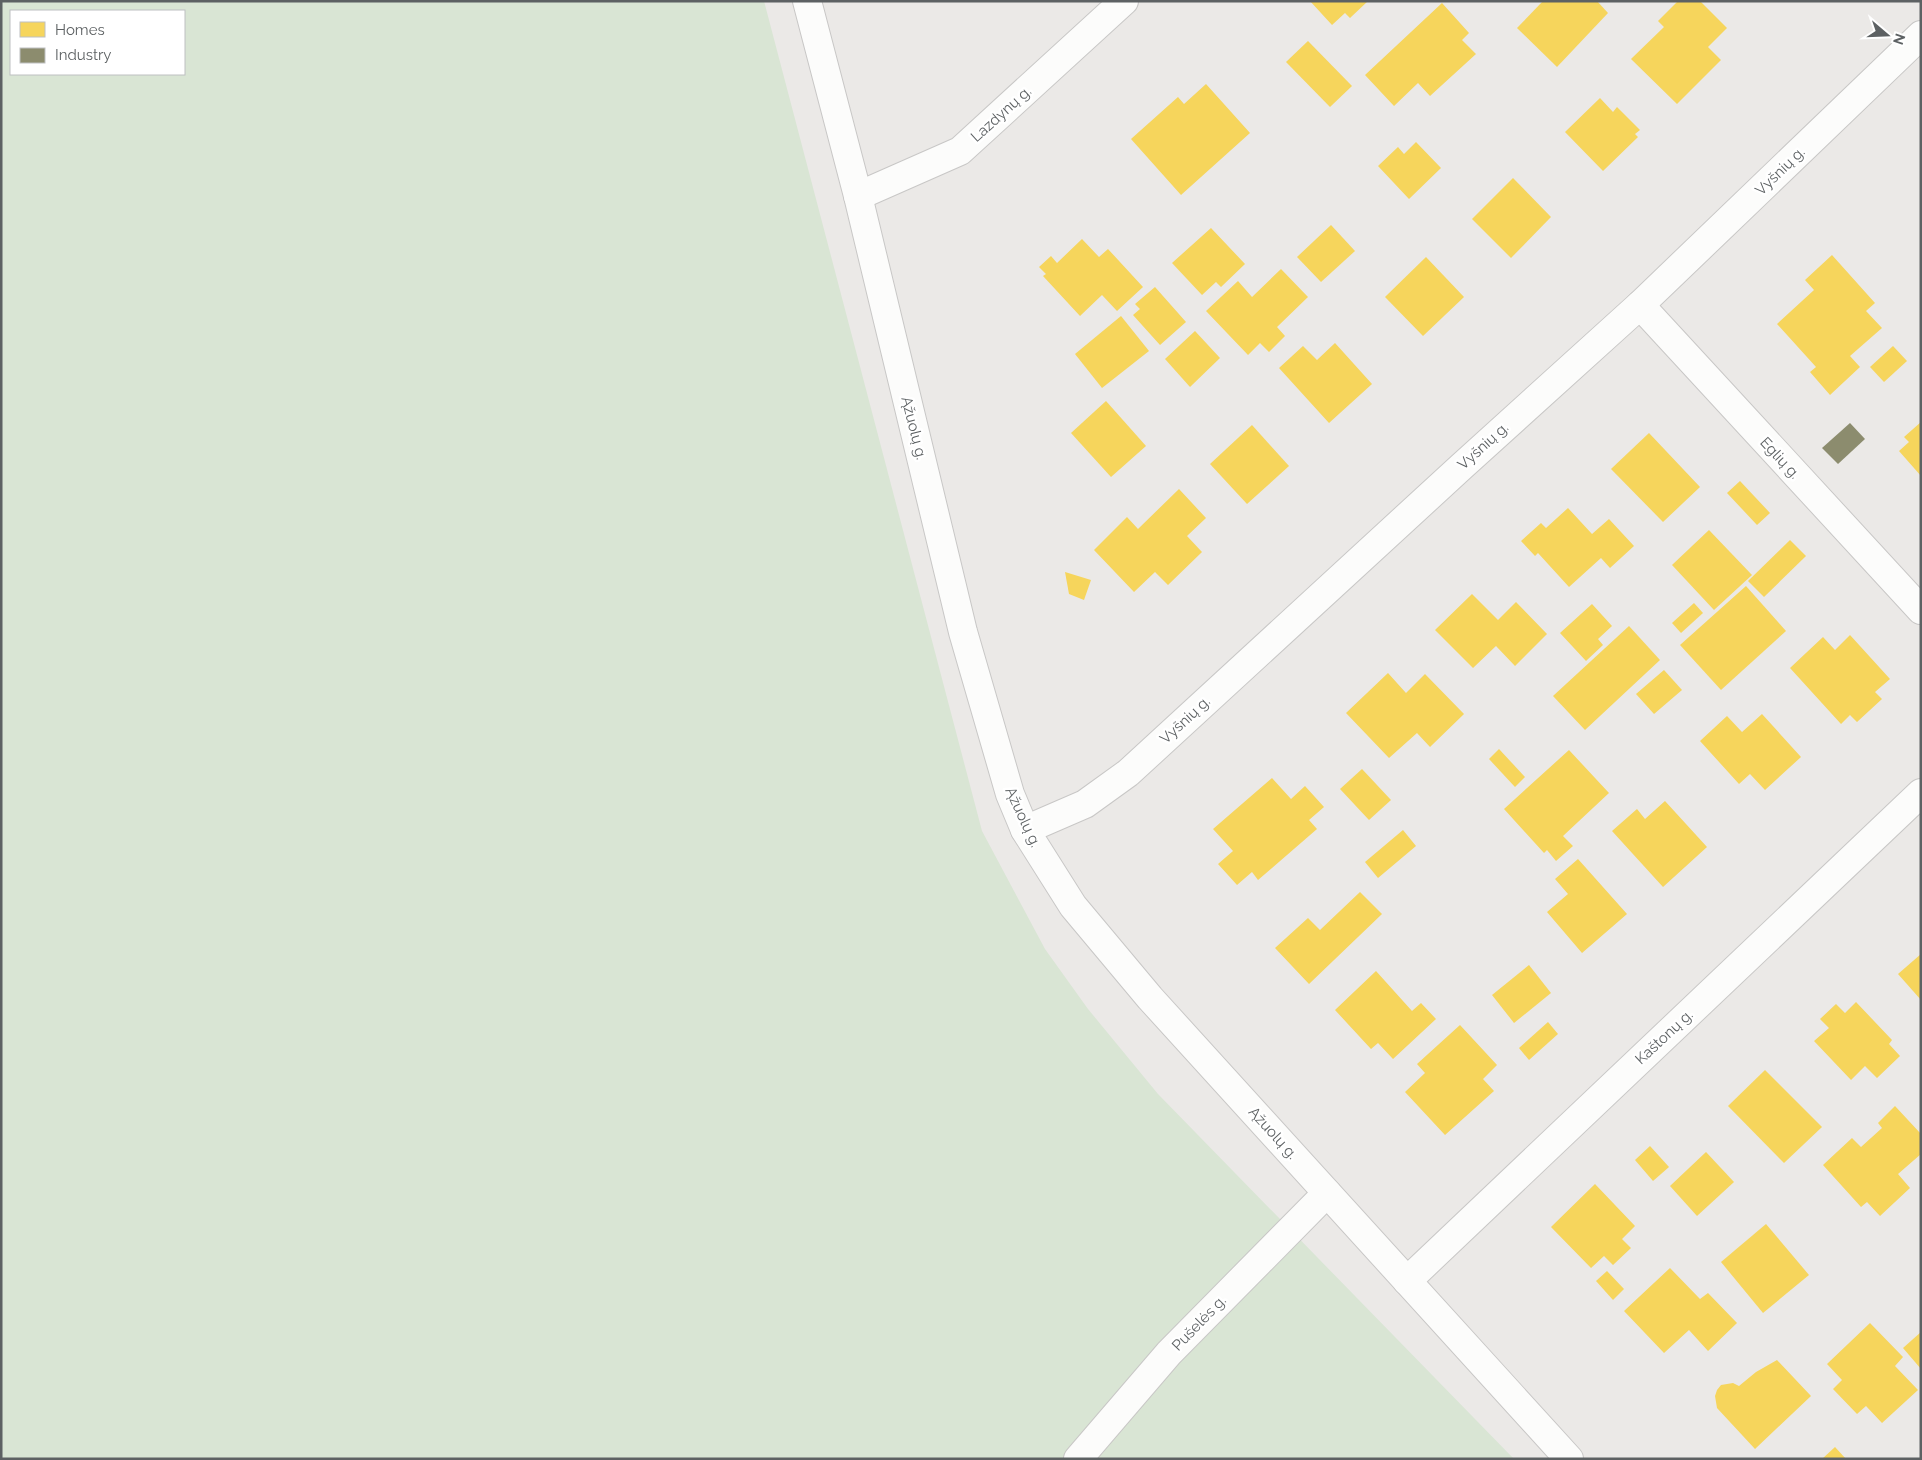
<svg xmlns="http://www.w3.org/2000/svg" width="1922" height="1460" viewBox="0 0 1922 1460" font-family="Raleway,sans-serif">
<rect width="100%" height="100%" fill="#ebe9e7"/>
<path fill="#d9e5d4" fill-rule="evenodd" d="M1 1H764L982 831 1045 949 1088 1009 1158 1094 1514 1459H1ZM11 11H184V74H11Z"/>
<g fill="#f6d55c">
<polygon points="1310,1 1368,1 1350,18 1345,13 1332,25"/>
<polygon points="1543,1 1597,1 1608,13 1557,67 1517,28"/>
<polygon points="1678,1 1700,1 1727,28 1708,47 1721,60 1677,104 1631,59 1664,27 1658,21"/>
<polygon points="1442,3 1469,33 1462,40 1476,54 1430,96 1418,83 1394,106 1365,75"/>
<polygon points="1308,41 1352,86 1330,107 1286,62"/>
<polygon points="1206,84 1250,133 1181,195 1131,139 1178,97 1184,104"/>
<polygon points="1600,98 1613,112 1617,107 1640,130 1635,134 1638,137 1603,171 1565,132"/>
<polygon points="1416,142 1441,168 1409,199 1378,166 1398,147 1404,154"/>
<polygon points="1513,178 1551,217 1511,258 1472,219"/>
<polygon points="1331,225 1355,251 1321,282 1297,257"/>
<polygon points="1211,228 1245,264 1221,287 1216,282 1202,295 1172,263"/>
<polygon points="1082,239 1099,257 1108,249 1143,287 1117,311 1102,295 1080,316 1043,276 1046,274 1039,267 1051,256 1057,263"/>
<polygon points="1832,255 1875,303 1866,311 1882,328 1850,356 1860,367 1830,395 1810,372 1816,367 1777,324 1814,290 1805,280"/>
<polygon points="1426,257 1464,297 1423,336 1385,297"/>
<polygon points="1281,269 1308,297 1277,327 1285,336 1269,352 1260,343 1248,355 1206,311 1238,281 1252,297"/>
<polygon points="1155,287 1186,322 1160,345 1133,315 1140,309 1135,304"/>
<polygon points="1121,316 1149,351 1102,388 1075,354"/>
<polygon points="1195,331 1220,358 1190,387 1165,359"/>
<polygon points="1335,343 1372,384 1329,423 1279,368 1303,346 1317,360"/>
<polygon points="1893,346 1907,361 1884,382 1870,367"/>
<polygon points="1106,401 1146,446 1111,477 1071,433"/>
<polygon points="1921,422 1921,476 1899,451 1909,442 1904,437"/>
<polygon points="1252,425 1289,466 1247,504 1210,464"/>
<polygon points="1649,433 1700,487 1663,522 1611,469"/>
<polygon points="1740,481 1770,513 1757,525 1727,493"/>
<polygon points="1179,489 1206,518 1187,536 1202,552 1168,585 1155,572 1134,592 1094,550 1127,517 1138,529"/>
<polygon points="1568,508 1592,534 1609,519 1634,546 1610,568 1601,558 1569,587 1538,553 1535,556 1521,541 1541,523 1546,528"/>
<polygon points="1709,530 1752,575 1714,610 1672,565"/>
<polygon points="1790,540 1806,556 1764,597 1748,581"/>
<polygon points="1065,572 1091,580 1084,600 1069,594"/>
<polygon points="1746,586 1786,631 1721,690 1680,645"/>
<polygon points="1472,594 1498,620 1516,602 1547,634 1515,666 1496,646 1473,668 1435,630"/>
<polygon points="1694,603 1703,613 1681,633 1672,623"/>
<polygon points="1592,604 1612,626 1598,639 1603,645 1586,661 1560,633"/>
<polygon points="1629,626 1660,660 1585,730 1553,696"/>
<polygon points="1850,635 1890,679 1875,692 1882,699 1857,722 1850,715 1841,724 1790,668 1823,637 1835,650"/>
<polygon points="1664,670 1682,690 1654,714 1636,694"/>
<polygon points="1388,673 1406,693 1425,674 1464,714 1430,747 1417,733 1389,758 1346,713"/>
<polygon points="1762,714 1801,757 1765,790 1750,774 1739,784 1700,741 1727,716 1742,732"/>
<polygon points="1499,749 1525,777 1515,787 1489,759"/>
<polygon points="1569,750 1609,793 1563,836 1573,846 1556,861 1547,850 1544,853 1504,809"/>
<polygon points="1362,769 1391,800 1369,820 1340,789"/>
<polygon points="1272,778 1291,799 1305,786 1324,807 1309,820 1317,829 1258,880 1252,872 1237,885 1218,864 1233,851 1213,829"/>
<polygon points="1665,801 1707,847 1663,887 1612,831 1637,809 1645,819"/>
<polygon points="1403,830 1416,846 1378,878 1365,862"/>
<polygon points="1578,859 1627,914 1582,953 1547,912 1568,894 1555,879"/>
<polygon points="1360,892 1382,914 1309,984 1275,948 1308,918 1320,930"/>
<polygon points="1921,954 1921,1000 1898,974"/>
<polygon points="1529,965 1551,993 1514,1023 1492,995"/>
<polygon points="1376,971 1412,1011 1421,1003 1436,1019 1393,1059 1378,1043 1371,1049 1335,1010"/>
<polygon points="1856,1002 1892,1040 1889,1044 1900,1056 1877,1078 1865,1066 1851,1080 1814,1041 1829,1028 1820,1019 1836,1004 1845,1013"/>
<polygon points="1548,1022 1558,1034 1529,1060 1519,1048"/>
<polygon points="1460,1025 1497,1065 1483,1079 1494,1091 1445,1135 1405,1092 1425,1073 1417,1064"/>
<polygon points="1765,1070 1822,1127 1784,1163 1728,1106"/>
<polygon points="1895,1106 1921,1134 1921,1154 1898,1174 1910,1188 1880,1216 1867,1202 1861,1207 1823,1165 1852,1138 1861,1147 1882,1128 1878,1123"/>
<polygon points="1650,1146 1669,1167 1653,1181 1635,1160"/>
<polygon points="1706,1152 1734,1182 1697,1216 1670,1186"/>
<polygon points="1595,1184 1635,1226 1622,1239 1631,1248 1613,1265 1604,1256 1591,1268 1551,1227"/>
<polygon points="1766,1224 1809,1275 1763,1313 1721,1262"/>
<polygon points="1670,1268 1700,1299 1708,1293 1737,1323 1708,1351 1689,1330 1664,1353 1624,1311"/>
<polygon points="1607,1271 1624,1289 1613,1300 1596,1281"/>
<polygon points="1870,1323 1903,1357 1895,1366 1918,1390 1882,1423 1866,1406 1857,1414 1833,1389 1842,1380 1827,1364"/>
<polygon points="1921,1332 1921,1369 1903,1348"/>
<polygon points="1777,1360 1811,1396 1755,1449 1717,1408 1715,1396 1717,1390 1721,1385 1733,1383 1739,1386 1756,1372"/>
<polygon points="1835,1447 1846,1459 1822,1459"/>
</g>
<polygon fill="#8c8c6e" points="1850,423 1865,439 1838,464 1822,448"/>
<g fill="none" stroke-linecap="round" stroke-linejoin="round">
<defs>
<g id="minor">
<polyline points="807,1 858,196 963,632 1010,794 1025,830 1073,906 1150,998 1569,1459"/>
<polyline points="858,196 960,151 1124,1"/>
<polyline points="1640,305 1921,610"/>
<polyline points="1025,830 1085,804 1128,773 1461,467 1640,305 1921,35"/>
<polyline points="1407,1281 1921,793"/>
<polyline points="1078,1459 1169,1353 1327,1193"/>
</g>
</defs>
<use href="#minor" stroke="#c8c7c6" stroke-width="30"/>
<use href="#minor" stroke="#fcfcfb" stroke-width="28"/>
</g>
<g text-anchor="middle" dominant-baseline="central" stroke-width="5" stroke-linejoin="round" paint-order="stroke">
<g font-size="15" fill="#5d6163" stroke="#fff">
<text transform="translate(1001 114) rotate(-42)">Lazdynų g.</text>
<text transform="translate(1780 171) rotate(-44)">Vyšnių g.</text>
<text transform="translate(914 428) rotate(76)">Ąžuolų g.</text>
<text transform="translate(1483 446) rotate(-42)">Vyšnių g.</text>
<text transform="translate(1780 458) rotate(47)">Eglių g.</text>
<text transform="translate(1185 720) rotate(-43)">Vyšnių g.</text>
<text transform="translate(1023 817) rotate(65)">Ąžuolų g.</text>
<text transform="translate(1664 1037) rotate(-43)">Kaštonų g.</text>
<text transform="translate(1273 1133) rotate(48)">Ąžuolų g.</text>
<text transform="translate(1199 1323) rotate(-46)">Pušelės g.</text>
</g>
</g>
<rect width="1922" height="1460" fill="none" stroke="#5d6163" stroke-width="5"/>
<rect x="10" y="10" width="175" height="65" fill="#ffffff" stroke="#bec0c1"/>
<rect x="20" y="22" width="25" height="15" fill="#f6d55c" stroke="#bec0c1"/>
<text x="55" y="35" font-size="15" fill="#5d6163">Homes</text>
<rect x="20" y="48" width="25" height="15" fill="#8c8c6e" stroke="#bec0c1"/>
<text x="55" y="60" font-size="15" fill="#5d6163">Industry</text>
<g transform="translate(1887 35) rotate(109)" stroke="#ffffff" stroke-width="4" paint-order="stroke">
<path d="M0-4L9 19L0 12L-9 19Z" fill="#5d6163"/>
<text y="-8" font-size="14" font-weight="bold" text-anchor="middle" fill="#5d6163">N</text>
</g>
</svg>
